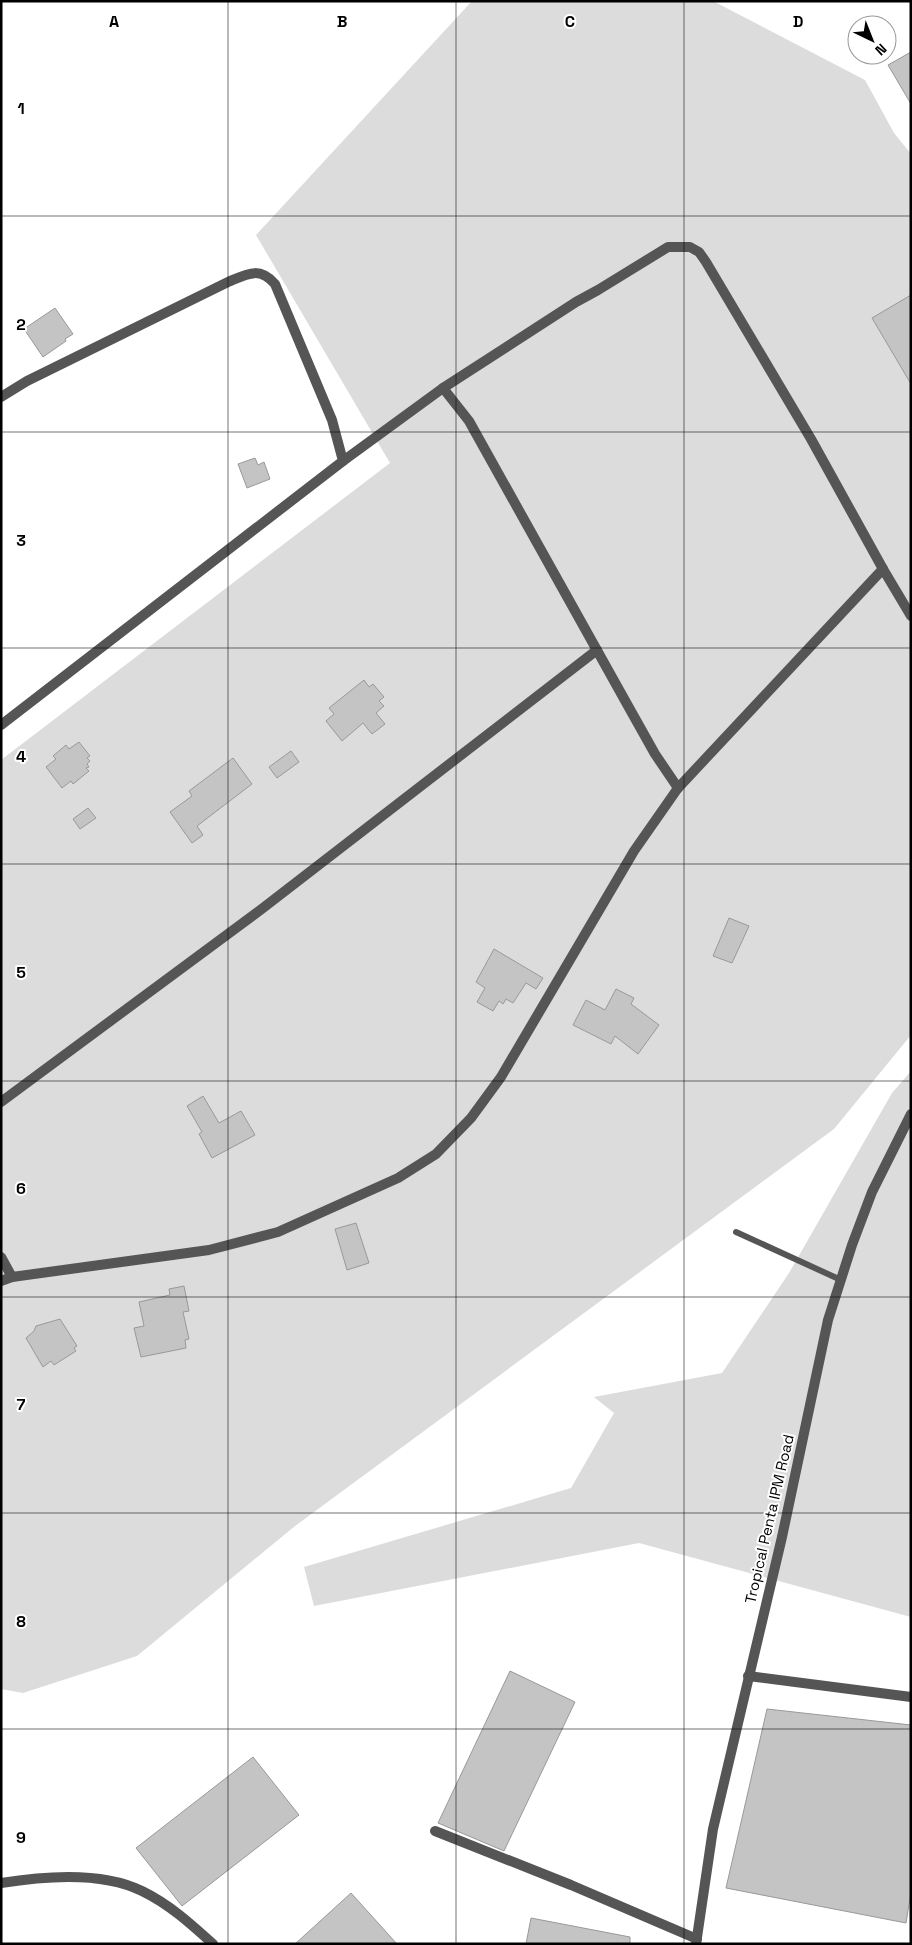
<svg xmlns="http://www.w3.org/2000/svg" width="912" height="1945" viewBox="0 0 912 1945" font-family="'Space Grotesk',sans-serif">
<rect width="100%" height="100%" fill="#fff"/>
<g fill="#dcdcdc">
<polygon points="472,1 713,1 865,80 894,133 911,154 911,1035 834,1129 295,1526 137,1656 23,1693 1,1689 1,760 390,463 256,235"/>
<polygon points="911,1071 911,1617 639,1543 314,1606 304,1567 571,1488 614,1413 594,1397 722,1373 789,1273 892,1093"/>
</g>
<g fill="#c4c4c4" stroke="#999">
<polygon points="911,52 911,104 888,65"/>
<polygon points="911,295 911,384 872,318"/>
<polygon points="55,308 73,334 65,339 66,341 43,357 24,329"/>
<polygon points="255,458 258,465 264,462 270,479 247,488 238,464"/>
<polygon points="364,680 369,687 373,684 384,697 379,701 384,706 376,713 385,724 372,734 363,723 342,741 326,721 334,714 329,708"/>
<polygon points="79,742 90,756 87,758 90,761 87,764 89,767 86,768 89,771 73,784 71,781 62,788 46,767 56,759 53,756 66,745 69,749"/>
<polygon points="291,751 299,762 277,778 269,767"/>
<polygon points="233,758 252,784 197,826 203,835 192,843 170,812 192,796 189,791"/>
<polygon points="88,808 96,818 80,829 73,819"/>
<polygon points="729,918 749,926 732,963 713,956"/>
<polygon points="494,949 543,978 536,989 526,983 513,1003 506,999 503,1004 499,1001 493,1011 477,1002 485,988 476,982"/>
<polygon points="616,989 634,998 631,1004 659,1025 638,1054 615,1036 611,1044 573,1025 586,1000 605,1010"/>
<polygon points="203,1096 219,1123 241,1111 255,1135 212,1158 199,1134 202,1132 187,1106"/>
<polygon points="356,1223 369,1263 347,1270 335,1229"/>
<polygon points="184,1286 189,1311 183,1312 189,1339 185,1340 186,1348 141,1357 134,1328 144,1326 139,1302 170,1295 169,1289"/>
<polygon points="60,1319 77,1346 74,1348 76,1351 54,1365 51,1361 43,1367 26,1338 34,1331 36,1326"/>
<polygon points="510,1671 575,1702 504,1851 438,1823"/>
<polygon points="767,1709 911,1725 911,1892 906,1923 726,1888"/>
<polygon points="253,1757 299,1815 182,1906 136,1848"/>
<polygon points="351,1893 397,1944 295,1944"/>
<polygon points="531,1918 630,1937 630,1944 526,1944"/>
</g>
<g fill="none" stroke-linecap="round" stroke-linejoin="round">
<polyline stroke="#555" stroke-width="6" points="736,1232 841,1280"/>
<g stroke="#555" stroke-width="10">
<polyline points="443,388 576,302 598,290 668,247 690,247 699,252 706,262 811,439 883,569 911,616"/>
<path d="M1 397 27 381 228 282C247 274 259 266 275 284L332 420 343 461 1 725"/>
<polyline points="678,788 883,569"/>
<polyline points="1,1102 263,908 597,650"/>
<polyline points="1,1257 12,1277"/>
<polyline points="1,1281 12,1277 209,1250 278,1232 398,1178 436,1154 471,1118 501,1077 634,851 678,788 655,754 632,713 469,421 443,388 343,461"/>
<polyline points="748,1676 911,1697"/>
<polyline points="435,1831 571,1885 697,1939"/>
<path d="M1 1883C44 1876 102 1871 142 1891 169 1904 191 1924 213 1944"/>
<polyline points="696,1944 713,1829 782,1537 828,1320 852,1245 872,1192 911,1114"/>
</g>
</g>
<path fill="none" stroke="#000" stroke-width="1" stroke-opacity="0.55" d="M228 1V1944M456 1V1944M684 1V1944M1 216H911M1 432H911M1 648H911M1 864H911M1 1081H911M1 1297H911M1 1513H911M1 1729H911"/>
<g text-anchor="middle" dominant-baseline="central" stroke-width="4" stroke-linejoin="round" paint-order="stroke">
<g font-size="15" fill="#000" stroke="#fff">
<text transform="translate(769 1519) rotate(-77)">Tropical Penta IPM Road</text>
</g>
</g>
<g font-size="16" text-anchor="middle" font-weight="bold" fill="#000" stroke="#fff" stroke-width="4" stroke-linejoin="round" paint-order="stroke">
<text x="114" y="27">A</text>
<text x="342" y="27">B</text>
<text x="570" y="27">C</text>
<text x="798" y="27">D</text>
<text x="21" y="114">1</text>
<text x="21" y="330">2</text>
<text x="21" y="546">3</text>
<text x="21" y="762">4</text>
<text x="21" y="978">5</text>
<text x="21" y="1194">6</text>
<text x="21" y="1410">7</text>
<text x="21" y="1627">8</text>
<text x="21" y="1843">9</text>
</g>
<rect width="912" height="1945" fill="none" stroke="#000000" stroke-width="5"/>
<g transform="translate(872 40) rotate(137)"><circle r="24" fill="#ffffff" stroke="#999999"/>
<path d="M0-4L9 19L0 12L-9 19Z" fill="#000000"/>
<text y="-8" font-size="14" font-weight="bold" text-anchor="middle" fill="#000000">N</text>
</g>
</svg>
